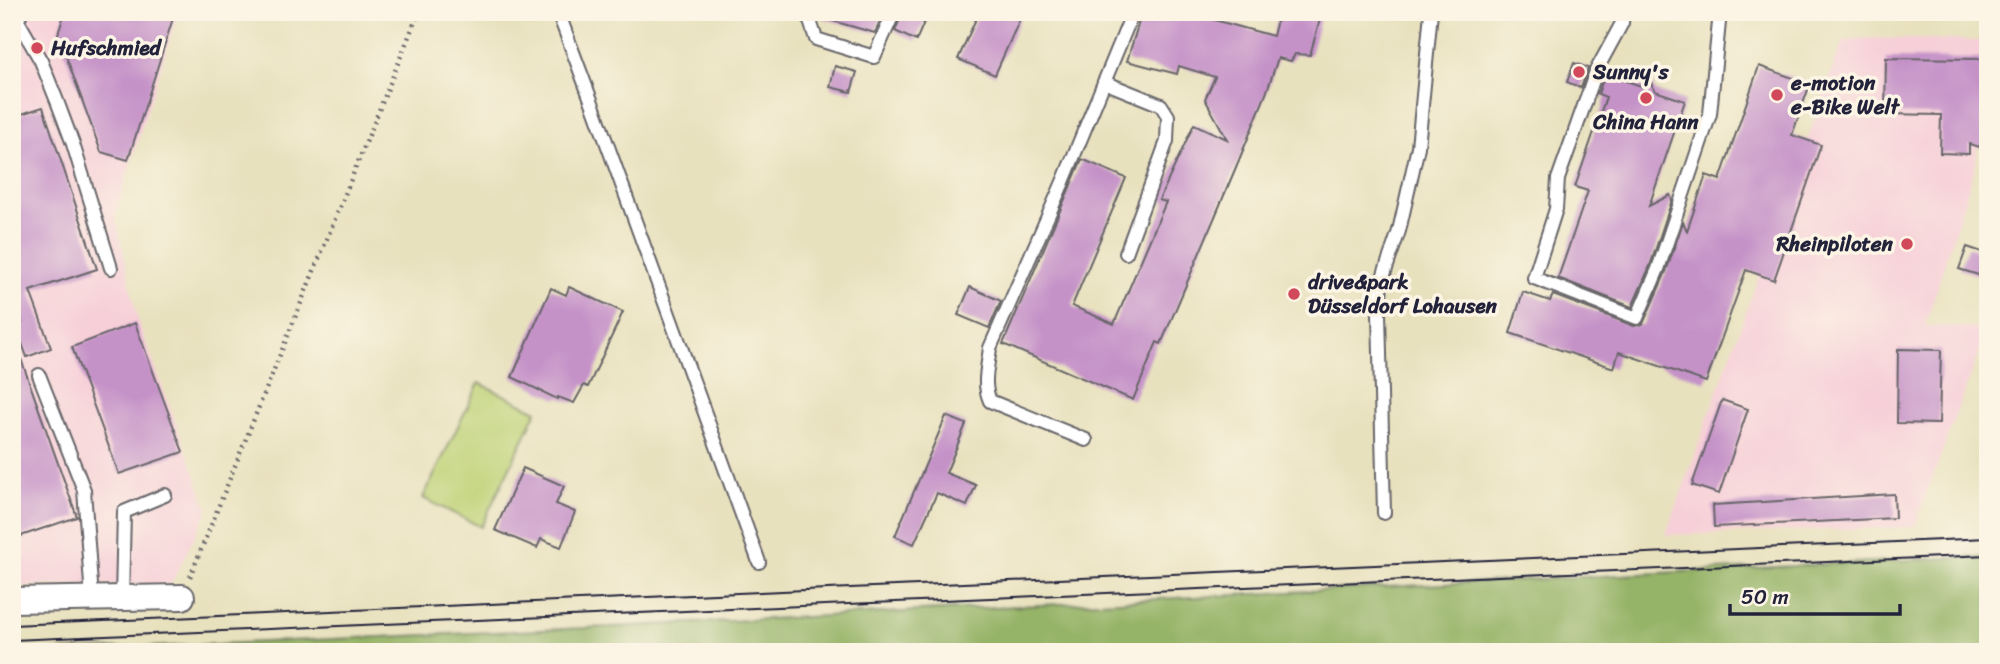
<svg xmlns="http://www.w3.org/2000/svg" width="2000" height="664" viewBox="0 0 2000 664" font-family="Sriracha,sans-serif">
<rect width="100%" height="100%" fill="#fcf5e5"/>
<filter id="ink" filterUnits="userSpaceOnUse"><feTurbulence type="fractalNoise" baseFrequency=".0143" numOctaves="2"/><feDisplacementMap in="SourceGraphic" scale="14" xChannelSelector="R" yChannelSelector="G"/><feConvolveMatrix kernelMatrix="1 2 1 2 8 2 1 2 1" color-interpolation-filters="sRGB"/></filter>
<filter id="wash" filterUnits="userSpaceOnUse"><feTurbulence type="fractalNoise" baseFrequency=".00686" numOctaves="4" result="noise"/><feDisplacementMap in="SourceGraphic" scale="28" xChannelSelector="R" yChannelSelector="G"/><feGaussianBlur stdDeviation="1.57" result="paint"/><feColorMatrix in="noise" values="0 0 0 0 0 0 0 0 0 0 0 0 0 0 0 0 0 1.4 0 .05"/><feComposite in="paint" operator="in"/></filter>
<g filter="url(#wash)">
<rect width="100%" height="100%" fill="#e8e1be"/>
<g fill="#f6cfd8">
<polygon points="12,12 178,12 115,214 138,321 208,509 171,584 12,586"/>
<polygon points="1868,38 1985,41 1976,164 1925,326 1988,328 1914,527 1666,535 1843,41"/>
</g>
<polygon fill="#bed276" stroke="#707a58" stroke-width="2" points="479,383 537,411 481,527 423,498"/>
<polygon fill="#96b467" stroke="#5c6b51" stroke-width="2" points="1988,556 1988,652 34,652 632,626"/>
<g id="blocks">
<g fill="#c592c8">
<polygon points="65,12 175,12 128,160 101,152 58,34"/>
<polygon points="820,12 884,12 875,33 819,17"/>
<polygon points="903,12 908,12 925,20 916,41 895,31"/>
<polygon points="979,12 1023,12 995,75 958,59"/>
<polygon points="1142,12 1208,12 1207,18 1273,36 1279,12 1309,12 1321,16 1310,55 1295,54 1291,61 1278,58 1266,94 1239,160 1161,344 1157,342 1133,400 1003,344 1082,159 1126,178 1072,306 1114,324 1166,202 1159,200 1194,124 1227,139 1205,99 1215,77 1179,66 1177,74 1127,61"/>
<polygon points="1886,58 1982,59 1981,61 1988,61 1988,149 1969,144 1969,154 1940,153 1941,115 1885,114"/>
<polygon points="1574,63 1588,68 1581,88 1567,82"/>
<polygon points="835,66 857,72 851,92 830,87"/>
<polygon points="1759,66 1810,84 1792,135 1821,145 1774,280 1746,270 1706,382 1619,352 1614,368 1510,333 1523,292 1550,301 1553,295 1634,326 1643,324 1666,272 1683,222 1687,231 1706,175 1720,180"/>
<polygon points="1605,74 1644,87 1651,83 1655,91 1685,101 1649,206 1670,195 1672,200 1650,266 1632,307 1558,278 1588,191 1575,187 1606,97 1598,94"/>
<polygon points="43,107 97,269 30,291 51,348 27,357 15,324 22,322 12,297 12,117"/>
<polygon points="1967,247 1988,254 1988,278 1959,269"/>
<polygon points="569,287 623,312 588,387 584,385 574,403 558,397 557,399 512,377 551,288 566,295"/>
<polygon points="970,287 1001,301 989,328 958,315"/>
<polygon points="135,323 183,452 119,474 72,347"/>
<polygon points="12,342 15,342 77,517 12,539"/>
<polygon points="1898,349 1941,350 1939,424 1897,423"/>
<polygon points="1722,400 1748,409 1719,494 1692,485"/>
<polygon points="946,416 966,424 946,473 976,485 967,506 937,493 914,544 895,536"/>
<polygon points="523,468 564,486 556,504 575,512 561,547 541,539 537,548 495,530"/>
<polygon points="1894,494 1895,518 1714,527 1713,505"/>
</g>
</g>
</g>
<g filter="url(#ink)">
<use href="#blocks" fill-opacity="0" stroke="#676569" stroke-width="2"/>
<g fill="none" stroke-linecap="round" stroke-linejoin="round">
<defs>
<g id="service">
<polyline points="558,12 594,108 759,562"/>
<polyline points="807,12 816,39 874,57 894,12"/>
<polyline points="1255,12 1260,12"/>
<polyline points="1623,12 1622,23 1597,69 1558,179 1556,209 1534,278 1637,318 1658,269 1710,114 1720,12"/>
<polyline points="14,14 41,61 57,101 73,144 111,268"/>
<polyline points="1104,82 1161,105 1168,116 1167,141 1126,253"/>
<polyline points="39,375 84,490 92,598"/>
<path d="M1086 440 990 401C982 384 988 366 990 348L1063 182 1133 12"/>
<polyline points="1384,513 1379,313 1381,283 1399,231 1418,147 1431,12"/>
<polyline points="122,598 124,512 165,495"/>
</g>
<g id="minor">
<polyline points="12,15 15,12"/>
<polyline points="12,600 182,597"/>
</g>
</defs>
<use href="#service" stroke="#676569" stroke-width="16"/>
<use href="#minor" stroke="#676569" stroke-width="28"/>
<polyline stroke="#676569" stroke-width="4.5" stroke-dasharray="2 5" stroke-linecap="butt" points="190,577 416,19 422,12"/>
<use href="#service" stroke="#fff" stroke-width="12"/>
<use href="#minor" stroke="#fff" stroke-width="24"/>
<g stroke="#22223b" stroke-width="2">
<polyline points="12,625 1988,538"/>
<polyline points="12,640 1988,555"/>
</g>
</g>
</g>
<g fill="#d1495b" stroke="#fcf5e5" stroke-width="2.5">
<circle cx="37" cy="48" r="7"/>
<circle cx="1579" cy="72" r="7"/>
<circle cx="1777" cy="95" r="7"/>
<circle cx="1646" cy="98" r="7"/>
<circle cx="1907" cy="244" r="7"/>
<circle cx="1294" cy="294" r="7"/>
</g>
<g text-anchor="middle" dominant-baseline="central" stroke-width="7" stroke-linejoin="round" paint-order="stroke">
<g font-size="21" font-weight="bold" fill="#22223b" stroke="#fcf5e5" text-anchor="start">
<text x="51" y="48">Hufschmied</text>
<text x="1593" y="72">Sunny's</text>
<text x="1791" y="83">e-motion<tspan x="1791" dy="24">e-Bike Welt</tspan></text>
<text x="1646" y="122" text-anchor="middle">China Hann</text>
<text x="1893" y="244" text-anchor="end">Rheinpiloten</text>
<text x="1308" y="282">drive&amp;park<tspan x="1308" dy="24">Düsseldorf Lohausen</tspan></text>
</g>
</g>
<rect width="2000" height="664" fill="none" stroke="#fcf5e5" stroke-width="42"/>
<path d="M1730 604v10h170v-10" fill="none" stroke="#22223b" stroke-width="3.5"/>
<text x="1741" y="604" font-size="21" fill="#22223b" stroke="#fcf5e5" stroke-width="5" paint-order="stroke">50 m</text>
</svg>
